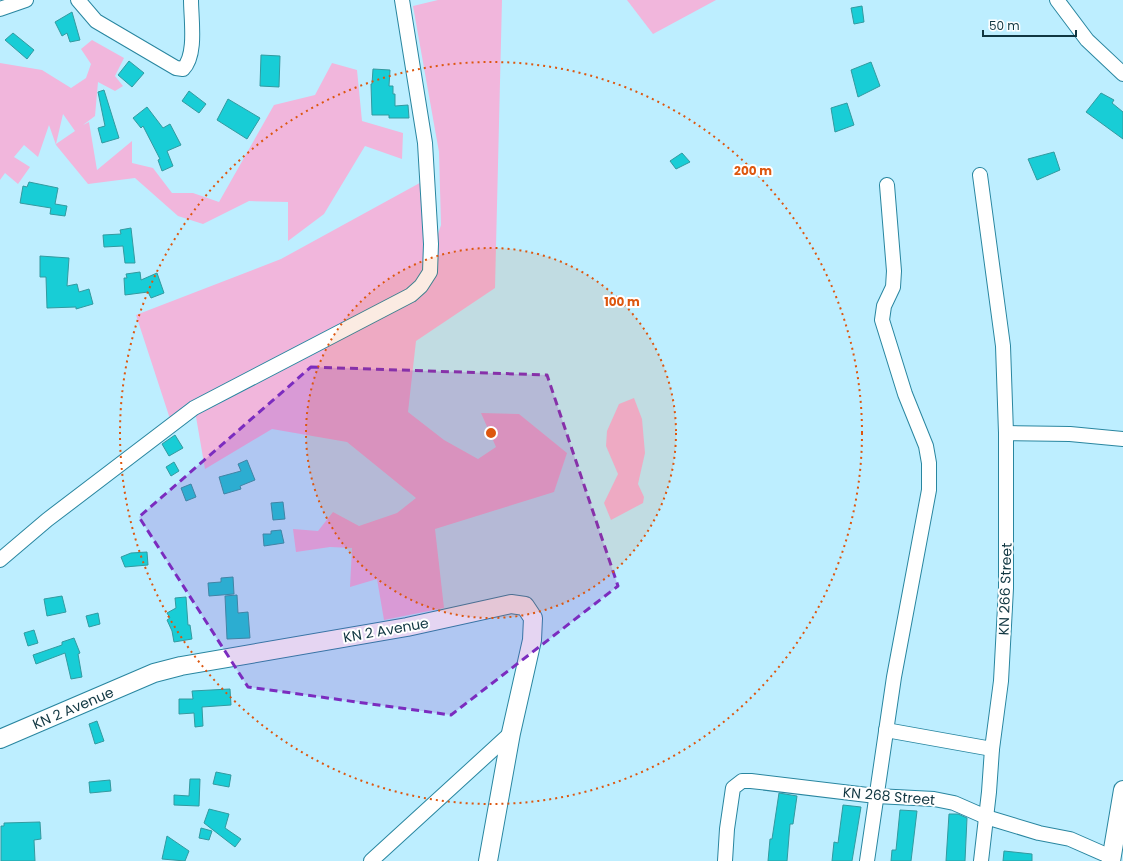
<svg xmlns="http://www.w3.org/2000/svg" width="1123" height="861" viewBox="0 0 1123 861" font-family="Poppins,sans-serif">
<rect width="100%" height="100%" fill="#bdeeff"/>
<g fill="#f1b6dc" fill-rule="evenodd">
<polygon points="438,0 502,0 495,288 416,341 408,412 444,440 478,459 496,447 481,413 519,414 567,453 554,492 435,529 444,608 384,620 377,579 350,587 352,548 330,547 296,552 293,529 318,531 333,512 359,526 397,513 416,498 347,442 272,429 205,469 195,411 172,425 136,315 281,259 427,179 430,230 422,282 441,225 439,152 413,6"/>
<polygon points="627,0 716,0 653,34"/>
<path d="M92 40 124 58 115 76 123 86 115 91 98 82 95 116 83 125 89 122 97 170 132 141V163L153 168 172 193H193L219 202 274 105 315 95 332 63 357 70 362 121 403 133 402 159 365 146 324 214 288 241V202L249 201 203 224 178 216 135 178 88 184 56 145 49 125 38 157 24 145 14 157 30 167 18 184 5 173 0 180V63L42 70 71 88 86 78 91 64 81 49ZM63 114 75 131 56 144Z"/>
<polygon points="634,398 642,419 645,453 638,484 644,497 643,503 611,520 604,503 618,474 606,446 607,431 619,404"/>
</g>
<g fill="#18cdd6" stroke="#339aa0">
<polygon points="862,6 864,22 854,24 851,8"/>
<polygon points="72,12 80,40 70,42 67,33 62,36 55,22"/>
<polygon points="13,33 34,50 27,59 5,40"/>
<polygon points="261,55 280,56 279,87 260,86"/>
<polygon points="129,61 144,73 132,87 118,75"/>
<polygon points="871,62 880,86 858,97 851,70"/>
<polygon points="373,69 390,70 389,86 393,86 393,94 395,94 395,106 408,105 409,118 389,118 389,115 372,115 371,84 372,84"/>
<polygon points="104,90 119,138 102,143 98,128 105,126 98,92"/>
<polygon points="189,91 206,104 199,113 182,101"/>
<polygon points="1101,93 1114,100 1112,103 1123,112 1123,139 1086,112"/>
<polygon points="228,99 260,118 247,139 217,120"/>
<polygon points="847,103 854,125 835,132 831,108"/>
<polygon points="147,107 163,128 170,124 181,145 167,151 173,166 162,171 158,160 160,159 143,126 141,128 133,118"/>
<polygon points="1054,152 1060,170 1037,180 1028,159"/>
<polygon points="682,153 690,162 676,169 670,161"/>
<polygon points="29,182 58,188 55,204 67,206 65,216 50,214 51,208 20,203 23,186 27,187"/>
<polygon points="131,228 135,263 125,263 123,246 104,247 103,235 121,234 120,230"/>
<polygon points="40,256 69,258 67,286 77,284 79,292 89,289 93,304 76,309 76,307 47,308 46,277 40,277"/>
<polygon points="140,272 141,280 157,273 164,293 151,298 148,292 125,295 124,278 127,278 126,274"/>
<polygon points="175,435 183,448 169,456 162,444"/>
<polygon points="247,460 255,480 240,486 241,489 224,494 219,477 241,471 238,464"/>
<polygon points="174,462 179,471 171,476 166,467"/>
<polygon points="191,484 196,497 186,501 181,488"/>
<polygon points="283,502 285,519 273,520 271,503"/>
<polygon points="281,530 284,543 264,546 263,534 271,534 271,531"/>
<polygon points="147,552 148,565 125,567 121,557 131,553"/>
<polygon points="233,577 234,594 209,596 208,583 221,582 221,578"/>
<polygon points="237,595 238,613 248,612 250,638 227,639 225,596"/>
<polygon points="62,596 66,612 47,616 44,599"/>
<polygon points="186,597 188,625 190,625 192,639 174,642 172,631 167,620 170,618 167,613 176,608 175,598"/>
<polygon points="98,613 100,624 89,627 86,616"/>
<polygon points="34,630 38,643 28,646 24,633"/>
<polygon points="74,638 80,653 78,654 82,677 71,679 65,653 36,664 33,655 62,645 62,642"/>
<polygon points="230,689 231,705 202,707 203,726 195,727 194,713 179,714 179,699 193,699 192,691"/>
<polygon points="97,721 104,741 95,744 89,724"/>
<polygon points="216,772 231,775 229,787 213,784"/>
<polygon points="190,779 200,779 199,806 174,805 174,795 189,796"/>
<polygon points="110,780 111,791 90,793 89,782"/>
<polygon points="779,793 797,796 793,824 790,824 787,861 768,861 770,839 772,839"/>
<polygon points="843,805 861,807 852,861 832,861 834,842 838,843"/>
<polygon points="209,809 229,814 225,828 241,839 235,847 204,823"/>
<polygon points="900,810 917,811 911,861 891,861 892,850 896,850"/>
<polygon points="949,814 958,814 967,818 965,861 946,861"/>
<polygon points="40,822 41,839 34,840 35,861 1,861 1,826 4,826 4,823"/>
<polygon points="201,828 212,831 209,840 199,838"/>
<polygon points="167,836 189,851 185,861 162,859"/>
<polygon points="1004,851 1032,854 1032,861 1003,861"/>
</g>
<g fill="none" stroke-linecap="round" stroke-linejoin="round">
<defs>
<g id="minor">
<path d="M78 0 96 21 176 68 183 69C197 55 191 19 191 0"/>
<polyline points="1057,0 1087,40 1123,74"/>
<polyline points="0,9 26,0"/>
<polyline points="980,175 1003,346 1006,433"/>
<polyline points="0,560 47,520 194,408 411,295 421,286 430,272 431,244 425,143 402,0"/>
<polyline points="886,730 992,749"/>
<polyline points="371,861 511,733"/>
<polyline points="725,861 727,829 733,788 742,781 751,781 876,796 934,799 954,803 986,817 1039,833 1070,839 1111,857"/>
<polyline points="867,861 894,677 929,490 929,463 926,446 905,394 882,320 884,306 893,287 894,271 887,185"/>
<polyline points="981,861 989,792 992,749 1001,681 1006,588 1006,433 1070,434 1123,439"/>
</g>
<g id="major">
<polyline points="0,739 154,673 181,666 407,627 511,604 525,606 533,618 532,640 511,733 488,861"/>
<polyline points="1111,861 1123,790"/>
</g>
</defs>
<use href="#minor" stroke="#2986a0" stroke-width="16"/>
<use href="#major" stroke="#2986a0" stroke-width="20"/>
<use href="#minor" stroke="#fff" stroke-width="14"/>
<use href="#major" stroke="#fff" stroke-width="18"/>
</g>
<path fill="#7b2cbf" fill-opacity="0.2" stroke="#7b2cbf" stroke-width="3" stroke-dasharray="8 5" stroke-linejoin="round" d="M311 367 547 375 618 586 451 715 248 687 139 517Z"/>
<circle cx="491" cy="433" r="185" fill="#dd570f" fill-opacity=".12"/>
<g fill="none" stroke="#dd570f" stroke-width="2" stroke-dasharray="2 4">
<circle cx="491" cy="433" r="185"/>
<circle cx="491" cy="433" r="371"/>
</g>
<g text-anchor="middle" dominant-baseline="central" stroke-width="4" stroke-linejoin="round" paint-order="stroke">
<g font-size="14" fill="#103641" stroke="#fff">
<text transform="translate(1005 589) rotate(-88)">KN 266 Street</text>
<text transform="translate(386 630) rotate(-10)">KN 2 Avenue</text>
<text transform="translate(73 708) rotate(-23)">KN 2 Avenue</text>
<text transform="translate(889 796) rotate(5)">KN 268 Street</text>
</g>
</g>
<circle cx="491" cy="433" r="6" fill="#dd570f" stroke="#fff" stroke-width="2"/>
<g font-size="12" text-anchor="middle" font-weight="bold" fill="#dd570f" stroke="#fff" stroke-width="4" stroke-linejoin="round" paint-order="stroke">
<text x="753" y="175">200 m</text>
<text x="622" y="306">100 m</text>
</g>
<path d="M983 30v6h93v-6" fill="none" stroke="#103641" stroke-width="2"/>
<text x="989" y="30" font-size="12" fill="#103641" stroke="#ffffff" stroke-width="3" paint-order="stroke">50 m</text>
</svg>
